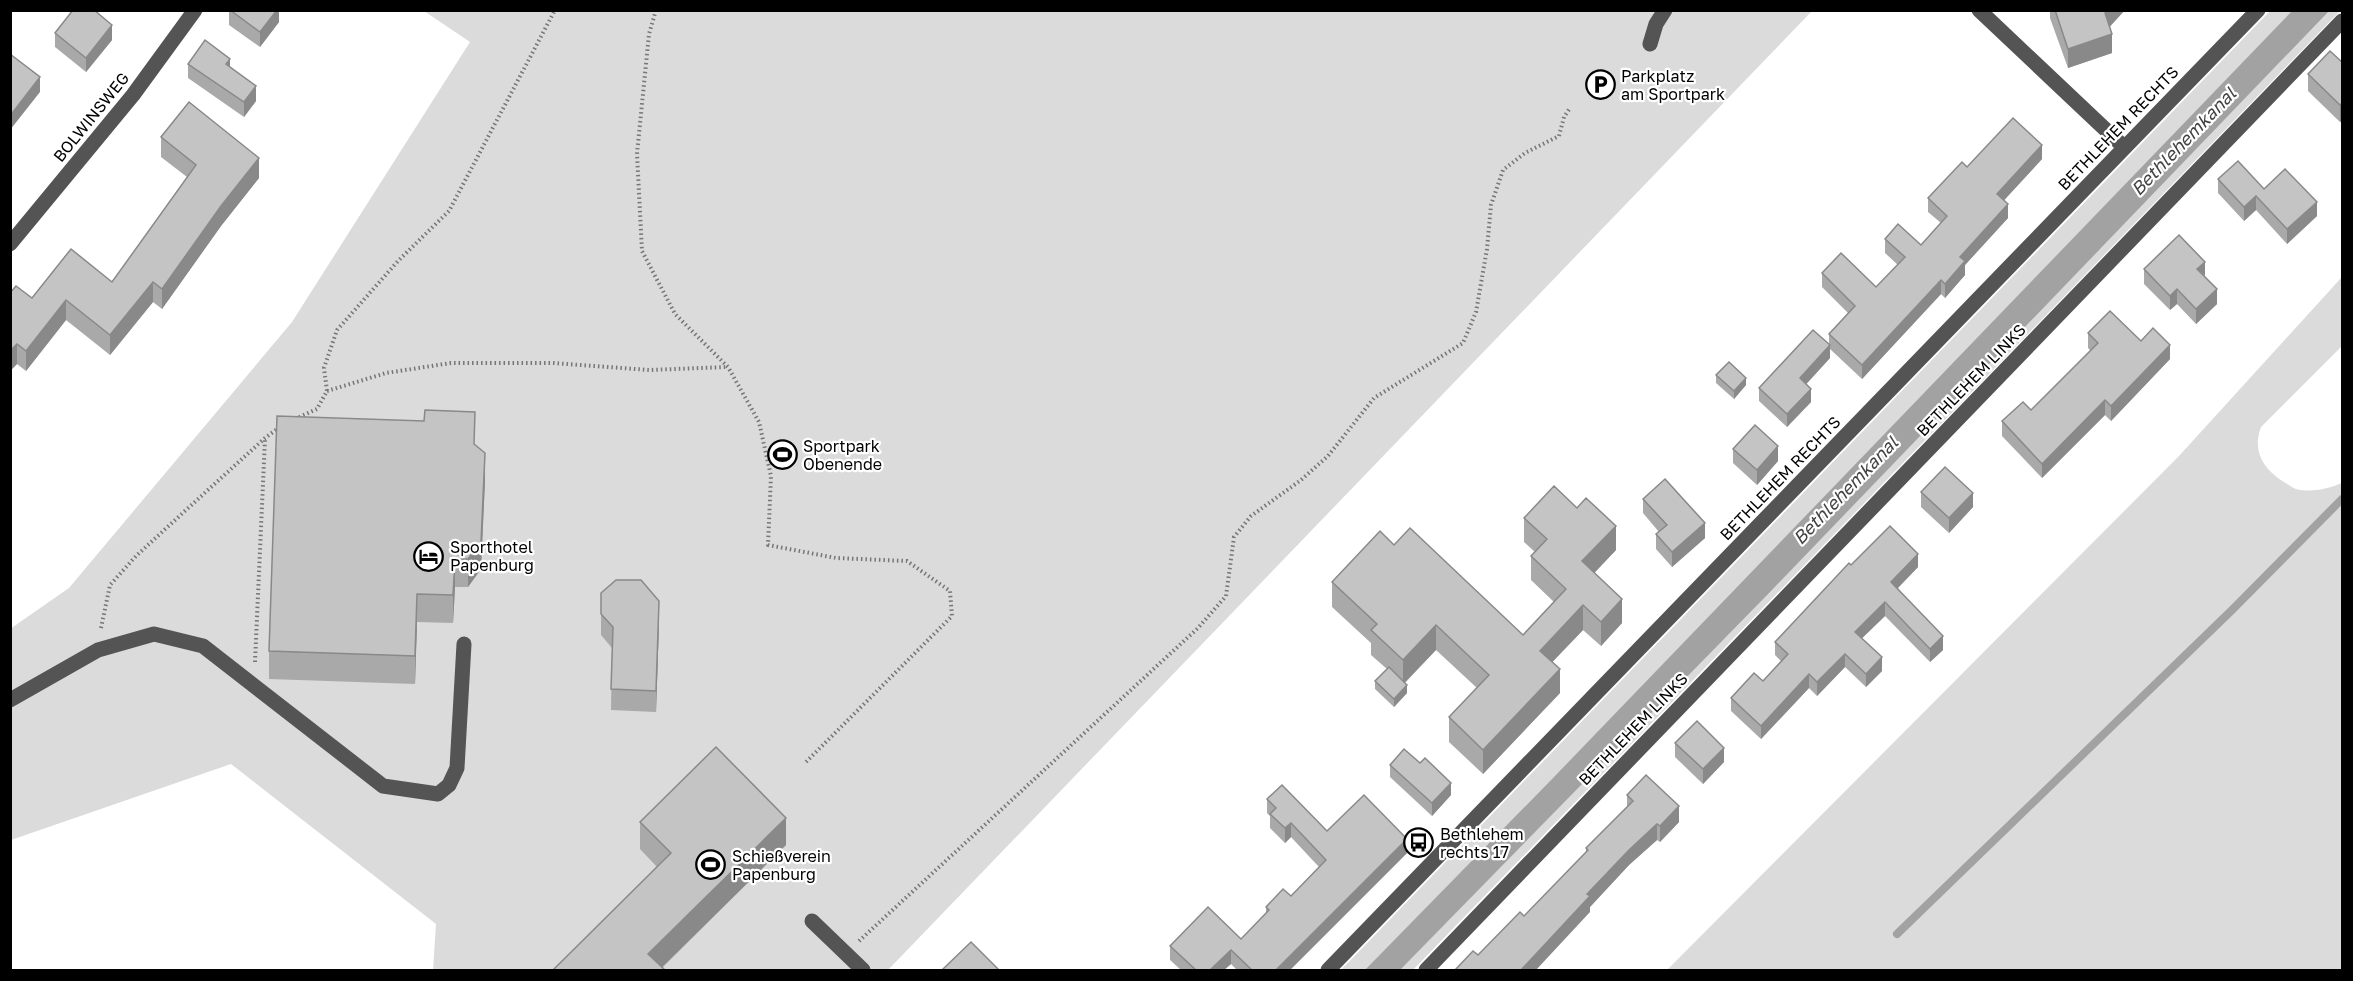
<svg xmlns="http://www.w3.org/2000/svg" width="2353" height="981" viewBox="0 0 2353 981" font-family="'Golos Text',sans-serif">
<rect width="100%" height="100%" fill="#fff"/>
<g fill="#dbdbdb">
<polygon points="424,11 1812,11 888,970 433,970 436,924 231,764 11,840 10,629 69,588 292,322 470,42"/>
<polygon points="2270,11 2340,11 1413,970 1341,970"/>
<path d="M2342 277V346L2261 427C2252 451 2263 469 2284 482 2289 485 2295 490 2301 490 2315 492 2330 488 2342 483V970H1667L2179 456Z"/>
</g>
<polygon fill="#a2a2a2" points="2292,11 2329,11 1769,593 1400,970 1365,970 1554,777"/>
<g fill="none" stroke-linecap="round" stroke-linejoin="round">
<polyline stroke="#a2a2a2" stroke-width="8" points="1897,934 2231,611 2342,499"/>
<g stroke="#767676" stroke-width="4" stroke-dasharray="1.5 3" stroke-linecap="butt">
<polyline points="656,10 649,34 637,154 642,251 675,314 728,367 759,422 771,476 768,545 836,558 907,561 950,591 952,616 805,763"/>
<polyline points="327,391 386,373 451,363 553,363 649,370 727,367"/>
<polyline points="295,419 317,409 327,391 324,368 337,330 398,261 449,211 555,10"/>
<polyline points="101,628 110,585 136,556 186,510 265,438 281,426"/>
<polyline points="255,662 265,439"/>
<polyline points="859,941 1198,628 1226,596 1234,537 1251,516 1301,480 1328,456 1374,398 1463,343 1476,312 1487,249 1491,205 1503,170 1525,153 1559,136 1564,117 1570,108"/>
</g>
<g stroke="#545454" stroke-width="15">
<polyline points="1979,10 2124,147"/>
<polyline points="1650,44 1656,24 1665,10"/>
<polyline points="10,244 133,95 195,10"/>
<polyline points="10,700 98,650 154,634 203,646 383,786 438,794 449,785 457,768 464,644"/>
<polyline points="812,921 863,970"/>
<polyline points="1328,970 2258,10"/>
<polyline points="1426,970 2342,21"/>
</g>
</g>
<g fill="#a9a9a9">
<polygon points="229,10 279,10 279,22 260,47 229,25"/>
<polygon points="2050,10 2125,10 2109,27 2112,53 2068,68 2050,18"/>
<polygon points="55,33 112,40 86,72 55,47"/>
<polygon points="2343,63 2343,120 2340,122 2308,91 2308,74"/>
<polygon points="188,64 230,67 256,101 244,117 188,78"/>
<polygon points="161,137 259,178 221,226 162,309 153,302 110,355 66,320 26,371 17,364 10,371 10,293 32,298 112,282 187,177 161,157"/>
<polygon points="2042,159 2004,200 2008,218 1965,265 1965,275 1945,298 1941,294 1862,379 1830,349 1830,358 1806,384 1811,402 1787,427 1759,401 1759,388 1829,344 1829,334 1848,313 1822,287 1822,273 1876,287 1898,265 1885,253 1885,239 1921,245 1941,223 1928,212 1928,198 1967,167"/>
<polygon points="2218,179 2264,189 2317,216 2287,244 2256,210 2244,221 2218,193"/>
<polygon points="2144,269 2205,277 2217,304 2196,324 2177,304 2170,310 2144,284"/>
<polygon points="2088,333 2141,341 2170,359 2111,421 2105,415 2042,478 2002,436 2002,421 2031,410 2091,351 2088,348"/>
<polygon points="1716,375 1746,385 1734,399 1716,383"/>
<polygon points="475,445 485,481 481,569 468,587 455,587 453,623 417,622 415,684 269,679 269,651"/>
<polygon points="1733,449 1778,461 1757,485 1733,463"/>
<polygon points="1921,492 1973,507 1949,533 1921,507"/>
<polygon points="1643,499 1705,538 1672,567 1656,549 1656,534 1659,532 1643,513"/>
<polygon points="1524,518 1616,550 1594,573 1622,623 1601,646 1583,630 1552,662 1560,693 1483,774 1449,742 1449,717 1477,688 1436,650 1405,683 1407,693 1394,707 1375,689 1375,681 1387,669 1371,655 1371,643 1332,607 1332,582 1394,545 1523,635 1554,602 1531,580 1531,556 1535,552 1524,542"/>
<polygon points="1851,565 1918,567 1898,588 1943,650 1930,662 1885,616 1862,638 1882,671 1866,687 1845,667 1817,696 1809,688 1761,739 1731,711 1731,698 1763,681 1781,661 1775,655 1775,642"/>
<polygon points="601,593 659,623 656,712 611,710 612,648 601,635"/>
<polygon points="1675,743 1724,762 1703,784 1675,757"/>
<polygon points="1420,763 1451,795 1432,816 1390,777 1390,765"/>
<polygon points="1627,795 1679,822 1660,842 1657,840 1629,865 1590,907 1590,912 1478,955 1524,916 1586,852 1586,848 1627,808"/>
<polygon points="1267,799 1327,831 1407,853 1290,970 1237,970 1231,964 1224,970 1181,970 1170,960 1170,946 1241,939 1266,914 1266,907 1291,896 1319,867 1291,837 1285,843 1270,828 1270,816 1267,813"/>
<polygon points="640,822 786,845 662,968 553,970 657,867 640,849"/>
</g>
<g fill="#898989">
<polygon points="277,10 279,10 279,22 260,47 260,32"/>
<polygon points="2107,10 2125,10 2105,32 2105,13"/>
<polygon points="112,25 112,40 86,72 86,58"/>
<polygon points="2112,34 2112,53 2068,68 2068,49"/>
<polygon points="230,59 230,73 226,64"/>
<polygon points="40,77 40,92 10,130 10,116"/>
<polygon points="256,86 256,101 244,117 244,102"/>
<polygon points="2343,102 2343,120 2340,122 2340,105"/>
<polygon points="2042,145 2042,159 1997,208 1997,194"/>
<polygon points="259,158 259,178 221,226 162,309 162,289 221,206"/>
<polygon points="2256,196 2256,210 2244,221 2244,207"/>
<polygon points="2317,202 2317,216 2287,244 2287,229"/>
<polygon points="2008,204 2008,218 1965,265 1965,275 1945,298 1945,284 1960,257"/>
<polygon points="2205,262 2205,276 2197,269"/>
<polygon points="1941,280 1941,294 1862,379 1862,365"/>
<polygon points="153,282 153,302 110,355 110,335"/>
<polygon points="2177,289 2177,304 2170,310 2170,296"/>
<polygon points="2217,289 2217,304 2196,324 2196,309"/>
<polygon points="66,300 66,320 26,371 26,351"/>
<polygon points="17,344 17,364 10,371 10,351"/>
<polygon points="1830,345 1830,358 1800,391 1800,378"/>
<polygon points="2170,345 2170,359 2111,421 2111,406"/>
<polygon points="1746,378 1746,385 1734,399 1734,391"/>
<polygon points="1811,389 1811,402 1787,427 1787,414"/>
<polygon points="2105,400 2105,415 2042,478 2042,464"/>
<polygon points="1778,446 1778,461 1757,485 1757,470"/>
<polygon points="485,453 485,481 481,569 468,587 468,559"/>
<polygon points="1973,493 1973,507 1949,533 1949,518"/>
<polygon points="1705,523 1705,538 1672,567 1672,552"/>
<polygon points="1616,526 1616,550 1582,586 1582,561"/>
<polygon points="1918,554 1918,567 1891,595 1891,582"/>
<polygon points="455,559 455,587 453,623 453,595"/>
<polygon points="417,594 417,622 415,684 415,656"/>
<polygon points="1622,599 1622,623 1601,646 1601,622"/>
<polygon points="659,601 659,623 656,712 656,691"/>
<polygon points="1885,602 1885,616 1855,645 1855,632"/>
<polygon points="1583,605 1583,630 1540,675 1540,651"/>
<polygon points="1436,625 1436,650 1403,684 1403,660"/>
<polygon points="1943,636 1943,650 1930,662 1930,649"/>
<polygon points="1845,654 1845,667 1817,696 1817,682"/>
<polygon points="1882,657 1882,671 1866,687 1866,674"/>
<polygon points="1560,669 1560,693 1483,774 1483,750"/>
<polygon points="1809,674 1809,688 1761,739 1761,726"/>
<polygon points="1407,685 1407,693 1394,707 1394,699"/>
<polygon points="1724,748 1724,762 1703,784 1703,769"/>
<polygon points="1451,783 1451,795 1432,816 1432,803"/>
<polygon points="1679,806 1679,822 1660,842 1660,826"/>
<polygon points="786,818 786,845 659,970 648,954"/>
<polygon points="1291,823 1291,837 1285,843 1285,828"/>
<polygon points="1657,824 1657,840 1629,865 1590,907 1590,912 1536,970 1521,970 1587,894 1629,850"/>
<polygon points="1407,839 1407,853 1290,970 1276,970"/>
<polygon points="1231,950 1231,964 1224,970 1210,970"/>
</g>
<g fill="#c4c4c4" stroke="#898989" stroke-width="1.5">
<polygon points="73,10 94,10 112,25 86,58 55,33"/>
<polygon points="230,10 277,10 260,32"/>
<polygon points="2055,10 2107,10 2105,13 2112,34 2068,49"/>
<polygon points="205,40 230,59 226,64 256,86 244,102 188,64"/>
<polygon points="2330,51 2343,63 2343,102 2340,105 2308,74"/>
<polygon points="10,54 40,77 10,116"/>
<polygon points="189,102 259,158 221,206 162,289 153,282 110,335 66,300 26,351 17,344 10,351 10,293 16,286 32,298 71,249 112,282 196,165 161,137"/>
<polygon points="2013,118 2042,145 1997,194 2008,204 1960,257 1965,261 1945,284 1941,280 1862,365 1829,334 1855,306 1822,273 1841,253 1876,287 1905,257 1885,239 1898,224 1921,245 1947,216 1928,198 1962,162 1967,167"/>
<polygon points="2238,161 2264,189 2285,169 2317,202 2287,229 2256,196 2244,207 2218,179"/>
<polygon points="2179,235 2205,262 2197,269 2217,289 2196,309 2177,289 2170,296 2144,269"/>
<polygon points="2110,311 2141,341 2153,328 2170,345 2111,406 2105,400 2042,464 2002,421 2023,402 2031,410 2098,343 2088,333"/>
<polygon points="1813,330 1830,345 1800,378 1811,389 1787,414 1759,388"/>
<polygon points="1729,362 1746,378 1734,391 1716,375"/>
<polygon points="425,410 475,412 474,444 485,453 481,542 468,559 455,559 453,595 417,594 415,656 269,651 277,416 424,421"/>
<polygon points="1755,425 1778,446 1757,470 1733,449"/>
<polygon points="1945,467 1973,493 1949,518 1921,492"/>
<polygon points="1665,479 1705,523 1672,552 1656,534 1667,525 1643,499"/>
<polygon points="1554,486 1577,508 1586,498 1616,526 1582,561 1622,599 1601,622 1583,605 1540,651 1560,669 1483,750 1449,717 1489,675 1436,625 1403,660 1371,630 1377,624 1332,582 1380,531 1394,545 1410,528 1523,635 1566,589 1531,556 1547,539 1524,518"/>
<polygon points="1890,526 1918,554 1891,582 1943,636 1930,649 1885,602 1855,632 1882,657 1866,674 1845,654 1817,682 1809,674 1761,726 1731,698 1754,673 1763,681 1788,654 1775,642 1849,563 1851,565"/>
<polygon points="616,580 641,580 659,601 656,691 611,689 613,627 601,614 601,593"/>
<polygon points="1389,667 1407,685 1394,699 1375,681"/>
<polygon points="1697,721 1724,748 1703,769 1675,743"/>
<polygon points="716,747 786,818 648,954 665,970 553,970 671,853 640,822"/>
<polygon points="1404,749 1420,763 1425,758 1451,783 1432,803 1390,765"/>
<polygon points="1646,775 1679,806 1660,826 1657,824 1629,850 1587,894 1590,896 1521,970 1455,970 1473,951 1478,955 1520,912 1524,916 1588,850 1586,848 1633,801 1627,795"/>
<polygon points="1282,785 1327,831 1364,795 1407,839 1276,970 1252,970 1231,950 1210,970 1196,970 1170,946 1208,907 1241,939 1269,910 1266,907 1283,889 1291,896 1326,860 1291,823 1285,828 1270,814 1276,808 1267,799"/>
<polygon points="971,942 999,970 942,970"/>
</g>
<defs>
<symbol id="parking-ring" viewBox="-11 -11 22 22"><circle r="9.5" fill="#fff" stroke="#000" stroke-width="1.5"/><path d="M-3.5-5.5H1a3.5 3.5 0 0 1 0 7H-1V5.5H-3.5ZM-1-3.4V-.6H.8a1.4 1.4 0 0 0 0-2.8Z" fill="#000"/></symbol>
<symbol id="stadium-ring" viewBox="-11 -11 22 22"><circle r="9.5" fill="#fff" stroke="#000" stroke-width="1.5"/><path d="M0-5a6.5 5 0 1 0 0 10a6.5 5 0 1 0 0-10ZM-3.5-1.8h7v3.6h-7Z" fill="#000"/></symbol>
<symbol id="hotel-ring" viewBox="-11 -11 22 22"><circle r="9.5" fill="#fff" stroke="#000" stroke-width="1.5"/><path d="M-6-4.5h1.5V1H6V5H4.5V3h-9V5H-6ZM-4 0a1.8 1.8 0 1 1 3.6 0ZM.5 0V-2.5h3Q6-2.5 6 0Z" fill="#000"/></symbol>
<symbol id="bus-ring" viewBox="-11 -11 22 22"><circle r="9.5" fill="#fff" stroke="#000" stroke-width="1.5"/><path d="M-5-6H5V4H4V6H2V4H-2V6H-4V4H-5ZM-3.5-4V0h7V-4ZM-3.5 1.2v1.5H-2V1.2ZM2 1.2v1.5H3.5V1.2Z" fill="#000"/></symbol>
</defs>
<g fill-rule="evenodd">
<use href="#parking-ring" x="1584" y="68" width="33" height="33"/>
<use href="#stadium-ring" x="766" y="438" width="33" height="33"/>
<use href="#hotel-ring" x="412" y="540" width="33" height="33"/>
<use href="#bus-ring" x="1402" y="826" width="33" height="33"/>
<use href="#stadium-ring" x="694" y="848" width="33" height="33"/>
</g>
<g text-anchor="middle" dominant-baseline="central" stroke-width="4.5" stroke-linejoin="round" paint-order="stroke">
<g font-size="16" fill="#000" stroke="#fff" text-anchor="start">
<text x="1621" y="76">Parkplatz<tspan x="1621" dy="18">am Sportpark</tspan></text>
<text x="803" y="446">Sportpark<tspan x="803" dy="18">Obenende</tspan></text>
<text x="450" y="547">Sporthotel<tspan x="450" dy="18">Papenburg</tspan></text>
<text x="1440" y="834">Bethlehem<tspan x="1440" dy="18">rechts 17</tspan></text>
<text x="732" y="856">Schießverein<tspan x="732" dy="18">Papenburg</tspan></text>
</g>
<g font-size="16" fill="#000" stroke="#fff">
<text transform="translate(91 117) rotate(-51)">BOLWINSWEG</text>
<text transform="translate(2118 128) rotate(-46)">BETHLEHEM RECHTS</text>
<text transform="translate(1971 380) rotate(-46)">BETHLEHEM LINKS</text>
<text transform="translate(1780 478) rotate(-46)">BETHLEHEM RECHTS</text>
<text transform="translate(1633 729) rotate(-46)">BETHLEHEM LINKS</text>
</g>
<g font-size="18" font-style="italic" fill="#434343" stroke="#fff">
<text transform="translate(2183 141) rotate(-46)">Bethlehemkanal</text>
<text transform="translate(1845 490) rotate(-46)">Bethlehemkanal</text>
</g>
</g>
<rect width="2353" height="981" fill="none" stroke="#000000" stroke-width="24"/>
</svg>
